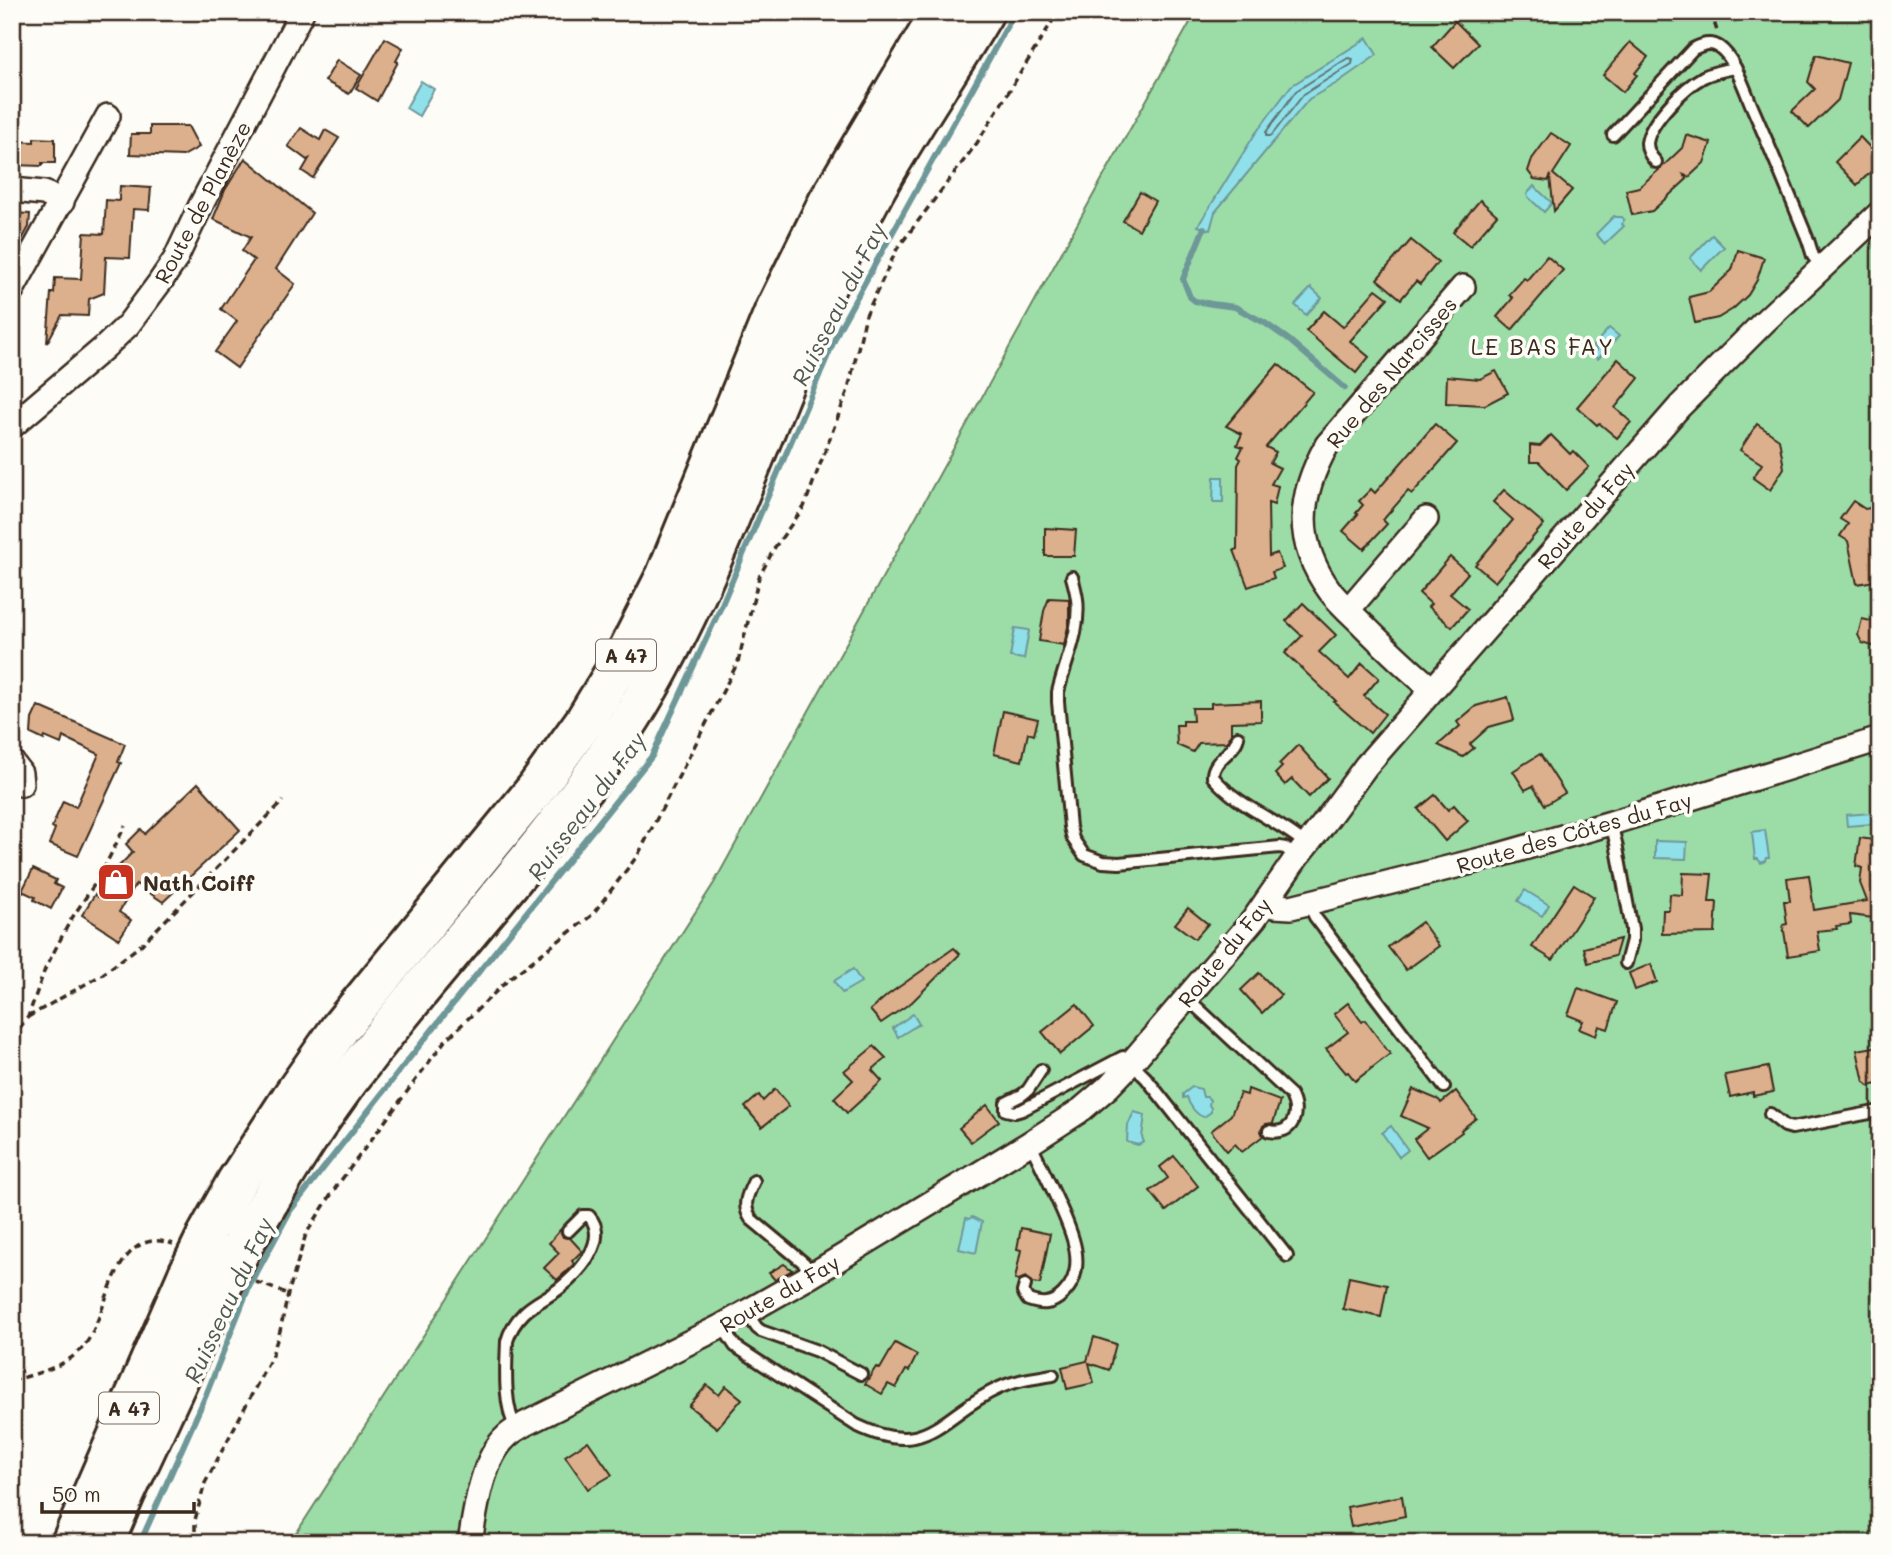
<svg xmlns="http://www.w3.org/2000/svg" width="1892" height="1555" viewBox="0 0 1892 1555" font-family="Mali,sans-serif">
<rect width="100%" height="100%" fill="#fdfcf7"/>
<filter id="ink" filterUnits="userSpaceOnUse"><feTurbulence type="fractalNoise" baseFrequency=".0143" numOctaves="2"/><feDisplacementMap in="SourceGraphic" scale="14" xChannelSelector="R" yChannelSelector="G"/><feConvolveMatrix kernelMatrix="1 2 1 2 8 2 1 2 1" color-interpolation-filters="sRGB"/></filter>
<g filter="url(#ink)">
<polygon fill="#9cdda7" stroke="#6c8462" stroke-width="2" points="1196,12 1880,12 1880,1543 290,1543 714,883 1101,181"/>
<g fill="#90e0ea" stroke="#6e9798" stroke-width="2">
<polygon points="1367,38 1377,55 1337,83 1309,99 1215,212 1210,230 1198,226 1255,134 1291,86"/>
<polygon points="421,81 434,89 419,116 406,108"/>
<polygon points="1534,186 1552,203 1544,212 1528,197 1527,194"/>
<polygon points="1614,216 1616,217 1622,217 1624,220 1622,224 1624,226 1605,244 1596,234"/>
<polygon points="1712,235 1724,247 1701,270 1690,258"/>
<polygon points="1311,288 1322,298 1306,315 1295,305"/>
<polygon points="1609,328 1619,336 1598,359 1593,355 1597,350 1593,346"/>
<polygon points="1214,477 1223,477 1223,502 1213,502"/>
<polygon points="1015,628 1029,630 1024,659 1010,657"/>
<polygon points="1872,813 1873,824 1847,826 1846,815"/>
<polygon points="1765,830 1769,858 1766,858 1765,861 1761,863 1758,859 1755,859 1752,832"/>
<polygon points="1655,841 1687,842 1686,859 1655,858"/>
<polygon points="1525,890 1549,905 1542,916 1518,901"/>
<polygon points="853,969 861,982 842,993 834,981"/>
<polygon points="913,1014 919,1024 898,1037 893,1028"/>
<path d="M1192 1087 1201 1089 1203 1097H1207L1210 1100 1209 1105 1211 1108V1112L1204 1117C1196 1115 1189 1105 1187 1097L1183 1098V1094Z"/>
<polygon points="1134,1112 1145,1115 1142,1137 1144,1142 1138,1145 1127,1142 1128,1125"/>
<polygon points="1391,1126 1408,1150 1399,1157 1382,1133"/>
<polygon points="972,1217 982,1222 976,1253 959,1249 966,1218 969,1219"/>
</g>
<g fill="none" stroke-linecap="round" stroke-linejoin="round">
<polygon stroke="#5d7370" stroke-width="2" points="1348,58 1353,59 1352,64 1304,94 1271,136 1266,136 1266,132 1296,91"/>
<g stroke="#6e9798" stroke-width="6">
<polyline points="1204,228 1183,279 1190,297 1195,301 1212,304 1235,307 1265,323 1289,340 1345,388"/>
<polyline points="140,1543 206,1395 249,1287 290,1211 412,1055 652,756 720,609 839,329 1015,12"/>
</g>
</g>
<g fill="#dcb08c" stroke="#3b2a1e" stroke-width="2">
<polygon points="1455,21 1478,44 1454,68 1432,47"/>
<polygon points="385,38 403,48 396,61 398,62 377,101 356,88"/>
<polygon points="1630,42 1648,57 1635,73 1637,75 1623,92 1603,75"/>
<polygon points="1816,55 1848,63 1838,100 1809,128 1792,111 1815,89 1808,82"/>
<polygon points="337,60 361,75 349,94 325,81"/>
<polygon points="150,126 188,126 199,147 183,156 130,154 131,134 150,134"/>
<polygon points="301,128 320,140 325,130 339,138 313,178 302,171 309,159 307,160 288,146"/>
<polygon points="1551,133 1571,146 1553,174 1572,190 1554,211 1550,177 1548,181 1534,179 1528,171 1532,159"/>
<polygon points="1686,135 1711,143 1704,163 1689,177 1684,175 1687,179 1652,211 1632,215 1626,190 1639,187 1661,168 1682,148"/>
<polygon points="1860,137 1880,158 1880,163 1857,185 1835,162"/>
<polygon points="34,138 55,139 55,163 42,163 42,166 12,165 12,141 34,142"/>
<polygon points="245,158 312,213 276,269 295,284 237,368 215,352 237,321 221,309 254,260 242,251 251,237 213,219 225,190"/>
<polygon points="120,186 151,188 149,210 133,209 130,258 106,257 104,293 89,299 88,316 62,315 47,343 51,293 54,293 55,278 81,279 84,233 104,234 106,200 119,201"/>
<polygon points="1140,192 1155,201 1139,230 1123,221"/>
<polygon points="1480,200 1497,215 1470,246 1453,232"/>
<polygon points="12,213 30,214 29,227 12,258"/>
<polygon points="1411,240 1438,262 1420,284 1416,281 1401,299 1377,279"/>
<polygon points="1738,250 1764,258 1757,280 1748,295 1733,309 1718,318 1695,323 1689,297 1709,292 1732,270"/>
<polygon points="1547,256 1563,270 1512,330 1497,317 1513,298 1509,295 1524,278 1527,280"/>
<polygon points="1376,289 1388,298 1350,341 1369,357 1356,373 1306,331 1324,311 1343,327"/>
<polygon points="1618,359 1639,378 1615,408 1631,422 1617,438 1599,423 1597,425 1577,407"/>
<polygon points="1278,364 1313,392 1266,447 1276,452 1270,463 1280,468 1271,484 1278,486 1274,505 1268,503 1269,556 1277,553 1283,568 1272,572 1274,578 1248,587 1234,550 1237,549 1238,465 1241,459 1238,457 1243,447 1237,445 1242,434 1226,426"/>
<polygon points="1496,371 1508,393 1485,405 1446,403 1447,376 1480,379"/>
<polygon points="1435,424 1457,443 1412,494 1408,491 1383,520 1387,524 1364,549 1343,531 1358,514 1356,513 1363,505 1359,501 1371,489 1375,493"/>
<polygon points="1757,424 1779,439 1784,468 1770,490 1753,478 1762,464 1740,450"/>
<polygon points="1551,435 1570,454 1573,451 1589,467 1566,490 1539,462 1530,462 1530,445 1540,446"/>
<polygon points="1504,490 1544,524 1495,582 1475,565 1513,520 1493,502"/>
<polygon points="1853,501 1865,509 1880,506 1880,580 1857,584 1848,541 1840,536 1848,524 1840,519"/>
<polygon points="1045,528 1076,530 1074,556 1045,556"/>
<polygon points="1450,557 1468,573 1450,594 1468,609 1452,627 1428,607 1431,604 1419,593"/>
<polygon points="1049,598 1069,599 1069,622 1064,645 1039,641 1044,611"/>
<polygon points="1303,603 1336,635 1319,652 1349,679 1362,663 1379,678 1364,696 1385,714 1370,733 1334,702 1336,701 1285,653 1302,636 1286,621"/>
<polygon points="1862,619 1880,623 1880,648 1862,643 1858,635"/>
<polygon points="1508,697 1514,720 1489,727 1470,744 1474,748 1463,757 1438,745 1460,726 1457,722 1476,706"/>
<polygon points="1261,701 1261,721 1231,722 1231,734 1227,742 1199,743 1193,752 1177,745 1176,725 1183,725 1183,721 1193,721 1192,708 1211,708 1211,703"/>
<polygon points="38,706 125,744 118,762 121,763 78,856 49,844 55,829 52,827 63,801 76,807 99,754 63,737 61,744 45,737 44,740 31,734 32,719"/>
<polygon points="1003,711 1038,719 1034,735 1028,733 1022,761 994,754"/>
<polygon points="1298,745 1328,778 1309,797 1292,779 1285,785 1275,774 1282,767 1279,764"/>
<polygon points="1540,754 1565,793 1545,805 1533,786 1525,790 1513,771"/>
<polygon points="198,783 240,830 163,902 136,884 119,912 131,920 119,939 82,915 95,894 98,897 109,882 121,872 117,868 133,852 126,844 141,829 145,834"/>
<polygon points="1435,795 1448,810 1454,805 1468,821 1445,841 1418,809"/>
<polygon points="1860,838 1880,841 1880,930 1878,931 1873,918 1850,915 1851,924 1836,926 1837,929 1817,931 1820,951 1788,956 1783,925 1787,924 1784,901 1790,901 1787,878 1809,875 1814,910 1867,901 1860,883 1862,868 1856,866"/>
<polygon points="33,869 56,880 54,884 62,888 51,909 34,900 35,897 22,891"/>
<polygon points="1683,873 1712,874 1709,902 1717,902 1715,933 1662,934 1663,910 1669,910 1670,894 1682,895"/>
<polygon points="1574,884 1594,897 1553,960 1532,947"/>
<polygon points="1188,908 1208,924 1195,939 1175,924"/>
<polygon points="1422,922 1439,946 1406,970 1388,947"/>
<polygon points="1620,939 1615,956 1588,963 1584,948"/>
<polygon points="954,948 960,954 912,1002 881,1023 870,1010 889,994"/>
<polygon points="1651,964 1657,982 1635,990 1629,973"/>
<polygon points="1259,973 1281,995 1262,1013 1241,990"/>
<polygon points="1578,988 1617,1002 1608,1029 1599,1026 1596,1036 1579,1029 1583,1021 1568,1015"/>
<polygon points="1348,1003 1362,1022 1365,1020 1390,1054 1355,1081 1348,1072 1346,1073 1326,1049 1348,1032 1334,1014"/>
<polygon points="1077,1004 1094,1026 1060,1054 1042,1032"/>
<polygon points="874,1046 886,1058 872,1070 882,1081 847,1113 834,1098 853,1080 844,1071"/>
<polygon points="1880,1046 1880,1080 1877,1084 1869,1086 1864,1082 1857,1050"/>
<polygon points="1768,1067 1773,1092 1753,1096 1753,1092 1730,1097 1725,1075"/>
<polygon points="775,1089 789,1106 762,1127 745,1107 759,1095 763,1101"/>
<polygon points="1248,1089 1280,1101 1273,1123 1266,1124 1263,1126 1261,1131 1263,1136 1242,1152 1235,1144 1227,1151 1211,1131 1231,1115 1240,1093 1247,1095"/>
<polygon points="1413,1089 1439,1100 1441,1103 1456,1091 1476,1118 1461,1130 1462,1132 1427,1157 1414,1139 1428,1128 1401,1116"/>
<polygon points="987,1105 999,1121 971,1142 959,1128"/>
<polygon points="1174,1156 1198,1186 1166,1211 1150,1191 1168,1178 1160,1167"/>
<polygon points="1021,1228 1050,1234 1040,1284 1032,1283 1026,1277 1019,1280 1015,1279 1021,1250 1017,1249"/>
<polygon points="560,1230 563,1237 570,1238 582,1251 572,1261 574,1264 570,1268 557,1280 544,1268 559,1253 549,1243"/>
<polygon points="784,1264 792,1270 775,1280 769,1273"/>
<polygon points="1349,1277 1387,1285 1381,1317 1343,1309"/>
<polygon points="1094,1337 1116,1344 1109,1370 1089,1363 1094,1383 1067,1389 1062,1367 1087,1361"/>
<polygon points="895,1343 917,1355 909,1371 906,1370 896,1388 888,1384 882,1394 865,1384 876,1367 880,1369"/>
<polygon points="707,1385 719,1395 726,1386 742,1399 717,1428 689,1406"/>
<polygon points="588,1441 612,1475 588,1489 565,1456"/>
<polygon points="1402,1496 1405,1516 1351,1527 1347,1507"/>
</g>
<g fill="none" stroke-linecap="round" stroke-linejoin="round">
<defs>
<g id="lane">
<path d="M1613 135 1693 49C1701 45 1710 41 1719 47 1735 58 1745 91 1753 109 1772 152 1790 196 1808 240L1813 256 1822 267"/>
<path d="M1656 162C1651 157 1647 151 1647 143 1650 121 1685 87 1703 77 1713 72 1724 70 1735 68"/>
<path d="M1072 577C1074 584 1076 592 1077 599 1081 631 1065 662 1058 692V702L1070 827 1073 839 1084 855 1103 862 1119 863 1280 847 1285 848 1297 857"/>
<path d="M1238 737C1235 753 1212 759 1213 777 1238 807 1278 820 1307 845"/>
<polyline points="1611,823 1616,843 1632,929 1632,940 1626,963"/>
<polyline points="1308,903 1315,917 1444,1087"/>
<path d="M1187 998 1290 1094C1301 1113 1293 1136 1269 1131"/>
<polyline points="1041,1070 1028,1090 1022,1095 1006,1103 1006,1110 1015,1112 1022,1110 1119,1059 1123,1057 1127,1059 1146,1078 1287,1256"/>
<polyline points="1770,1114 1785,1126 1792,1128 1880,1111"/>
<path d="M754 1181C747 1195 742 1206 751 1219L804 1263 812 1275"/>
<path d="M1025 1285 1023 1292 1028 1300C1042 1305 1052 1305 1063 1294 1092 1266 1067 1222 1054 1193 1046 1176 1038 1159 1030 1143"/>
<polyline points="746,1312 757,1328 761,1331 817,1351 861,1374"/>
<path d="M722 1326 735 1346 856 1425C930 1461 940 1414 999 1388 1016 1380 1035 1378 1053 1375"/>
<path d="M517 1430C503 1407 506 1367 507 1341 510 1330 516 1321 524 1313 534 1303 549 1297 560 1288 579 1273 610 1240 589 1216H583L568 1231"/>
</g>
<g id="street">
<polyline points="12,190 44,193 62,202"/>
<polyline points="12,290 108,116"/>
<polyline points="12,426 105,347 128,325 160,282 175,260 201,205 302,12"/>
<polyline points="1348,610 1426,519"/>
<path d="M1432 689C1408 669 1386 648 1364 626 1353 615 1340 604 1330 591 1294 542 1298 496 1327 445L1463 287"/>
<polyline points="12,762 20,773 21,784"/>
<polyline points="1267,901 1274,906 1291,907 1496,856 1611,823 1880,739"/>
<path d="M470 1543C475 1511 482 1458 507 1436 512 1431 519 1428 525 1424L722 1326 812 1275 1030 1143 1081 1110 1108 1087 1131 1063 1254 919 1297 857 1322 826 1366 766 1680 406 1765 321 1880 213"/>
</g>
<g id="highway">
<polyline points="207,1235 237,1181 291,1098 340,1028 535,790 586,719 628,650 666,575 774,312 828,202 941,12"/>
<path d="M243 1245C274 1193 305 1140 340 1092 435 962 550 850 634 713 715 580 760 430 825 289 840 256 857 224 874 192 908 130 948 73 984 12"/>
<polyline points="71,1543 188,1274"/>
<polyline points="104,1543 125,1494 222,1286"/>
</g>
</defs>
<use href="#lane" stroke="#3b2a1e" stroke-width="16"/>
<use href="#street" stroke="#3b2a1e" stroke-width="28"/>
<use href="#highway" stroke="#3b2a1e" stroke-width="44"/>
<g stroke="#3b2a1e" stroke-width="3.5" stroke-dasharray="7 5" stroke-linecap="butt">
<polyline points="1711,12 1717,31"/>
<polyline points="28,1017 103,974 142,944 283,801"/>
<polyline points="12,1038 28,1017 45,969 70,921 100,876 125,826"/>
<polyline points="256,1282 288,1294"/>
<path d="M12 1381C37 1373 67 1367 84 1346 106 1319 111 1247 152 1241 158 1240 167 1242 173 1244"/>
<polyline points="195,1543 195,1520 205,1483 271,1358 280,1331 288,1294 306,1234 336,1187 444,1042 509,979 592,915 638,855 738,662 759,577 775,547 804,507 848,390 866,315 897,249 977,143 1058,12"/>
</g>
<use href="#lane" stroke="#fdfcf7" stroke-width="10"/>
<use href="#street" stroke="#fdfcf7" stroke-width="23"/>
<use href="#highway" stroke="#fdfcf7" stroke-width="38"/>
<defs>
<g id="highway-bridge">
<polyline points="188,1274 207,1235"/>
<polyline points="222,1286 243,1245"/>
</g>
</defs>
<use href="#highway-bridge" stroke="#3b2a1e" stroke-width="44" stroke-linecap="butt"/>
<use href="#highway-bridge" stroke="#fdfcf7" stroke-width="38"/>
</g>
</g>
<defs>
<symbol id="shop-square" viewBox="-11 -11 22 22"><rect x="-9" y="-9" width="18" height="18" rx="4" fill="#c8321e" stroke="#fdfcf7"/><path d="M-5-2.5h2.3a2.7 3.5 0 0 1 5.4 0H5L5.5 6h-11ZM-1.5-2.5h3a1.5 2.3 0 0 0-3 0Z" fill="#fff"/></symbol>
</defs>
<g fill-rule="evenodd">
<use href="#shop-square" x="94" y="860" width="44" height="44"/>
</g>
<g text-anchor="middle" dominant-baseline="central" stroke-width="7" stroke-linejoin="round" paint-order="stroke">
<g fill="#fdfcf7" stroke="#75695f" stroke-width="2">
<rect x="596" y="639.5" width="60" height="31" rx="5"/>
<rect x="99" y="1392.5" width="60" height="31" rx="5"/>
</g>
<g font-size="19" font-weight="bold" fill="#3b2a1e">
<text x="626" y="655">A 47</text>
<text x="129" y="1408">A 47</text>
</g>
<g font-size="21" fill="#3b2a1e" stroke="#fdfcf7">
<text transform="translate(202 202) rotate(-62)">Route de Planèze</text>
<text transform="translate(1391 372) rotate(-50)">Rue des Narcisses</text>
<text transform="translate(1585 515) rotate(-49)">Route du Fay</text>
<text transform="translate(1574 832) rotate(-16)">Route des Côtes du Fay</text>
<text transform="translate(1224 952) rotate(-51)">Route du Fay</text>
<text transform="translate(779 1293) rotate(-30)">Route du Fay</text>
</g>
<g font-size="21" font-weight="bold" fill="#3b2a1e" stroke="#fdfcf7" text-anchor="start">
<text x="143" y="882">Nath Coiff</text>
</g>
<g font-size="23" font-style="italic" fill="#505851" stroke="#fdfcf7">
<text transform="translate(838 304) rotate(-63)">Ruisseau du Fay</text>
<text transform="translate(586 806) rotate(-53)">Ruisseau du Fay</text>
<text transform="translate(228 1300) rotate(-65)">Ruisseau du Fay</text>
</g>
<g font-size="23" letter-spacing="2" fill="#3b2a1e" stroke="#fdfcf7">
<text x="1543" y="346">LE BAS FAY</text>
</g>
</g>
<rect width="1892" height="1555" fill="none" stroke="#fdfcf7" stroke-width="42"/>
<rect x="21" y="21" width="1850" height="1513" fill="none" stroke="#3b2a1e" stroke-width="2.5" filter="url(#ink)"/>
<path d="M42 1502v10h152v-10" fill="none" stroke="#3b2a1e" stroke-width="3.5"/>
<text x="52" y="1502" font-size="21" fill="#3b2a1e" stroke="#fdfcf7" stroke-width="5" paint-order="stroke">50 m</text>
</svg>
